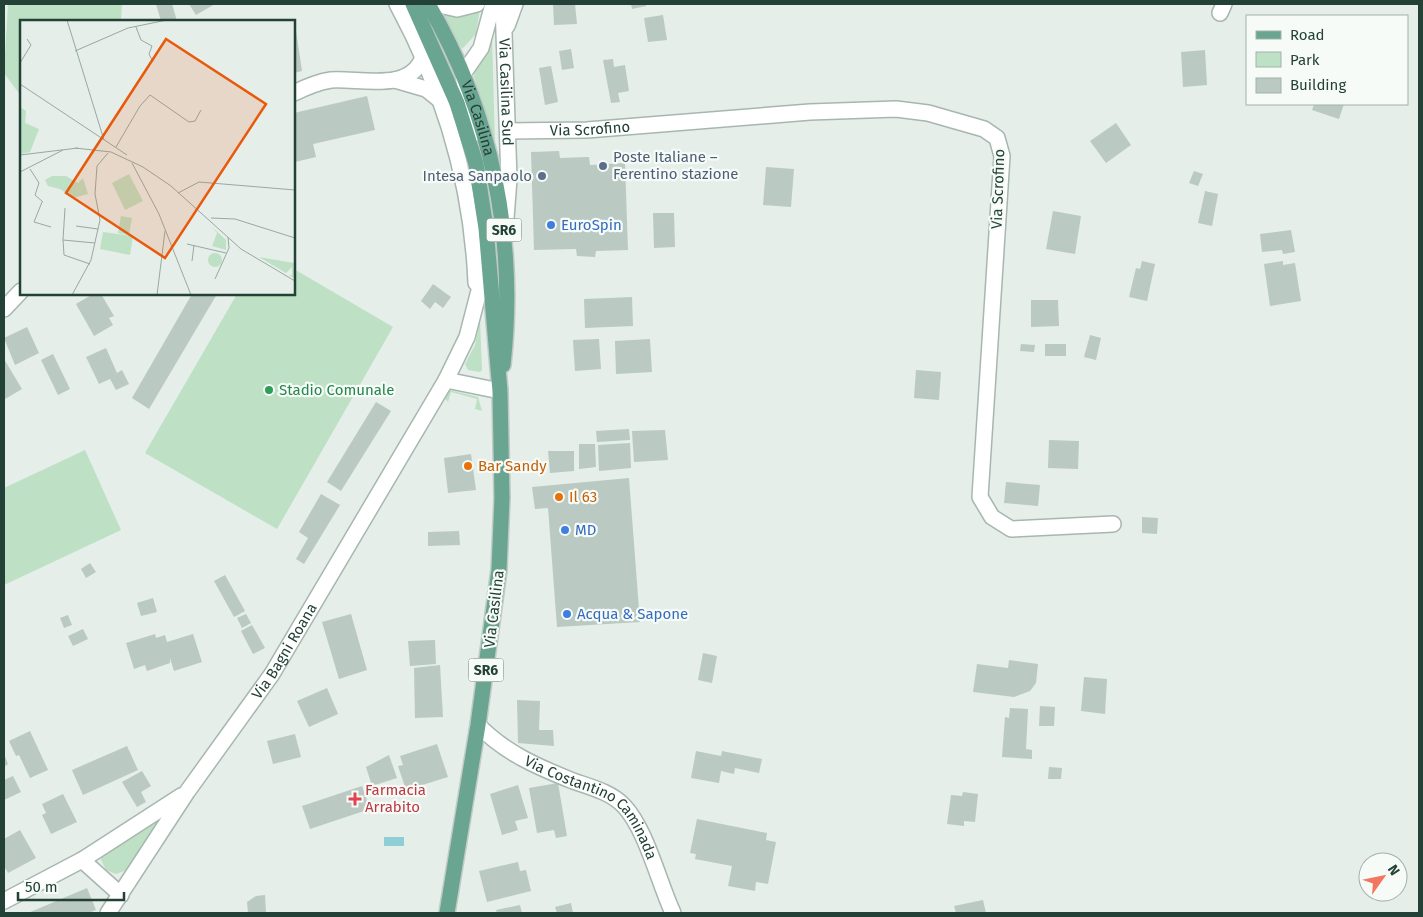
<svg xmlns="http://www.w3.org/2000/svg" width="1423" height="917" viewBox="0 0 1423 917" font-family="'Fira Sans',sans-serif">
<rect width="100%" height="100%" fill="#e5eee9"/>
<g fill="#bee0c4">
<polygon points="8,4 122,4 121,21 21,21 21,96 4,73"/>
<polygon points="480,8 476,34 462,49 443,14"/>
<polygon points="492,35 495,146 474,76 478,61"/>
<polygon points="294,269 393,327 277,529 145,453 237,294 294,294"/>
<polygon points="480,320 482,370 480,372 468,370 465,364 475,345"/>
<polygon points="449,390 478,397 482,411 475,409 477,399 451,392 448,402 444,397"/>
<polygon points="85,450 121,530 4,585 4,488"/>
<polygon points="159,816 160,819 127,870 116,874 106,870 101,860 102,854"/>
</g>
<rect fill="#8dcfd4" x="384" y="837" width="20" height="9"/>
<g fill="#bac9c2">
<polygon points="156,4 172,4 177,21 161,21"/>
<polygon points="189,4 215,4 196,15"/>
<polygon points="553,4 575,4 577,24 554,25"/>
<polygon points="631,4 646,4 646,6 632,9"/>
<polygon points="663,15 667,40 648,42 644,18"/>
<polygon points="294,24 295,24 302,71 294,73"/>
<polygon points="571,49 574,68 562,70 559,51"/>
<polygon points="1205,50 1207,85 1183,87 1181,52"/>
<polygon points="613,59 614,67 625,65 629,91 618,93 620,102 611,103 603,60"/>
<polygon points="551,66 558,102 545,105 539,68"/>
<polygon points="367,96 375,130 313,144 316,157 295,162 296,167 294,167 294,113"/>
<polygon points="1314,104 1344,104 1339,119 1312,110"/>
<polygon points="1116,123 1131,145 1106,163 1090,141"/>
<polygon points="559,151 560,158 589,157 590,165 625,163 628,250 596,251 595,257 577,256 576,249 534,250 531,152"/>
<polygon points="766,167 794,169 791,207 763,205"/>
<polygon points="1194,171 1203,174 1198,186 1189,183"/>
<polygon points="1205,191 1218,194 1212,226 1198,223"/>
<polygon points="1053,211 1081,216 1075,254 1046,249"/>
<polygon points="653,213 674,213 675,247 654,248"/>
<polygon points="1291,230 1295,252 1283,254 1282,250 1262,252 1260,234"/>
<polygon points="1142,261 1155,264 1147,301 1129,297 1136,268 1140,269"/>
<polygon points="1283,261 1283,265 1295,263 1301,301 1270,306 1264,264"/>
<polygon points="433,284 451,297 443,308 435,302 430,309 421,301"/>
<polygon points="93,294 101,294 114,316 109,318 113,325 94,336 76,304"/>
<polygon points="192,294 217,294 149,409 132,398"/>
<polygon points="632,297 633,326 585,328 584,299"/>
<polygon points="1031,300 1058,300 1059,326 1031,327"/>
<polygon points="27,327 39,353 15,365 4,338"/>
<polygon points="1090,335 1101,338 1096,360 1084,357"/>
<polygon points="599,339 601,369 575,371 573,340"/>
<polygon points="650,339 652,372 616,374 615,341"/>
<polygon points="1021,344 1035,345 1034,352 1020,351"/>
<rect x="1045" y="344" width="21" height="12"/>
<polygon points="106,348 117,373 122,370 129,384 116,390 110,379 99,384 86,357"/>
<polygon points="53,354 70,389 58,395 41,360"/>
<polygon points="4,359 22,389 5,399 4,397"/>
<polygon points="916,370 941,372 939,400 914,398"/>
<polygon points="376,402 391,411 341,491 327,482"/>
<polygon points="629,429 630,440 597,442 596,431"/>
<polygon points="665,430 668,460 634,462 632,431"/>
<polygon points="1049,440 1079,441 1078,469 1048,468"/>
<polygon points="630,443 631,468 599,471 598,445"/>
<polygon points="579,444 595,444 596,467 579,469"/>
<polygon points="548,451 574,451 574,471 550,473"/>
<polygon points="471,454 476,490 448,493 444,458"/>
<polygon points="629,478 640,622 557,627 548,508 535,509 532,487"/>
<polygon points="1006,482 1040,485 1038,506 1004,503"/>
<polygon points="321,494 340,505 304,564 296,559 308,538 299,532"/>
<polygon points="1142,517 1158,518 1157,534 1142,533"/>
<polygon points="459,531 460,545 428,546 428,532"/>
<polygon points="90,563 96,572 86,578 81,569"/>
<polygon points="225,575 245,611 234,617 214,581"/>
<polygon points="153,598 157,612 141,616 137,603"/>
<polygon points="246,614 251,623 242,628 237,618"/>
<polygon points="351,614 367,670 339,679 322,622"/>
<polygon points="68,615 72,625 64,628 60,618"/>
<polygon points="252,625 265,648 253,654 241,631"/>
<polygon points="83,629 88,639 73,646 68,636"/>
<polygon points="155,634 156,638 165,635 167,642 193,634 202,662 174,671 170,658 170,663 147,671 145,665 134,669 126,643"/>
<polygon points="435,640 436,664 410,666 408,641"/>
<polygon points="703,653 717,656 712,683 698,680"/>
<polygon points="1009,660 1038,664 1036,683 1030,691 1014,697 973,692 977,664 1008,668"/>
<polygon points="440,665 443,717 415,718 414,668"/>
<polygon points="1084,677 1107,679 1105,714 1081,711"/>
<polygon points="327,688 338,714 309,727 297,701"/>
<polygon points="517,700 540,701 539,730 553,730 554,746 518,743"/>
<polygon points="1040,706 1055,707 1054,726 1039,726"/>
<polygon points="1010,708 1028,709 1026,749 1032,750 1032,759 1002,757 1005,717 1009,718"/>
<polygon points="30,731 48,770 30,778 19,755 16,756 9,741"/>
<polygon points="295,734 301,757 273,764 267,741"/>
<polygon points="437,744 448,777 406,790 398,766 403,765 400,756"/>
<polygon points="127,746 138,770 83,795 72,770"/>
<polygon points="696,751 721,756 722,751 762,759 759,773 735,768 734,774 721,771 719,783 691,778"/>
<polygon points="4,754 8,764 4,767"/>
<polygon points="389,755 397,778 372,786 366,767"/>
<polygon points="1049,767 1062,768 1061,779 1048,779"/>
<polygon points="142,771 151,786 141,792 146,802 137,807 122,782"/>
<polygon points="13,776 21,792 4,800 4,780"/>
<polygon points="558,783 567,836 556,838 554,830 537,833 529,788"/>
<polygon points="518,785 528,818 515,821 518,830 502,835 490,794"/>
<polygon points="362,786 370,809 310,829 302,806"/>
<polygon points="963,792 978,794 975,822 964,821 964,826 947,824 951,795 962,796"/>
<polygon points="63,794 77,822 51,834 42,815 46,813 42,804"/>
<polygon points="697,819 767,833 766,840 776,842 768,884 756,882 755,891 728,886 732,866 695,859 696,854 690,853"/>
<polygon points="20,830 36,858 8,873 4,866 4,839"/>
<polygon points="518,862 520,871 526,870 531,891 487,902 479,871"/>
<polygon points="87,888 96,910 88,913 28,913"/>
<polygon points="265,895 266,913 248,913 247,902 256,896"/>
<polygon points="983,900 986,913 956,913 954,906"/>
<polygon points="571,903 573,913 557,913 555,907"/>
<polygon points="520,905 522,913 497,913 496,910"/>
</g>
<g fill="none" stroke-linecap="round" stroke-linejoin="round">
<defs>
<g id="minor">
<path d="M397 4C444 91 472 184 476 283"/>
<polyline points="435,4 457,9 477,4"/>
<path id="s1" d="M503 4 509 179 505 231"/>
<polyline points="1220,13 1224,4"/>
<polyline points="507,26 515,4"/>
<polyline points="395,80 426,89 441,101"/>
<path d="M294 93C306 87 318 82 331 80 361 78 410 93 423 57"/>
<path id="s2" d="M508 131 587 130 810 112 896 109 928 113 984 129 997 138 1002 156 980 497 992 517 1011 529 1113 524"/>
<polyline points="472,135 463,74 481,48 493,4"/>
<polyline points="4,309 21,291"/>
<polyline points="446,380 500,391"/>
<path id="s3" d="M478 725C505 753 538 767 573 781 590 787 611 792 624 806 646 829 659 883 673 913"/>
<polyline points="82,860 121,895"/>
<polyline points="4,901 82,860 181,796"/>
<path id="s4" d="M108 913 187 792 272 674 446 380 467 337 488 256"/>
</g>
<g id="primary">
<polyline points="413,4 457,103 476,164 486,228 500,391 502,498 499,570 478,725 447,913"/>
<path id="s5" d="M428 4C492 114 517 239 503 365"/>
</g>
</defs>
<use href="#minor" stroke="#a7b7b0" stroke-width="18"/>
<use href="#primary" stroke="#c1cac7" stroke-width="18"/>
<use href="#minor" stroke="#fff" stroke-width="15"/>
<use href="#primary" stroke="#69a590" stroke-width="15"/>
</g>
<g fill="#5c6f8a" stroke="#f6fbf8" stroke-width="2">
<circle cx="603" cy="166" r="5"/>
<circle cx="542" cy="176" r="5"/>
</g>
<g fill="#3f7fe0" stroke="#f6fbf8" stroke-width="2">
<circle cx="551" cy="225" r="5"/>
<circle cx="565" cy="530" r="5"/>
<circle cx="567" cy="614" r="5"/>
</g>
<circle fill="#2e9e5b" stroke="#f6fbf8" stroke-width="2" cx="269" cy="390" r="5"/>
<g fill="#e8710a" stroke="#f6fbf8" stroke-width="2">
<circle cx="468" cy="466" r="5"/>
<circle cx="559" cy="497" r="5"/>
</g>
<path fill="#e0444e" stroke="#f6fbf8" stroke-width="2" d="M352.5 791.5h5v5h5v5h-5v5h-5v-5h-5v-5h5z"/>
<g text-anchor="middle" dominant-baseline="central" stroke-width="4.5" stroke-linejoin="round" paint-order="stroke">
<g fill="#f6fbf8" stroke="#627971" stroke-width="1">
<rect x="486.5" y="218.5" width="35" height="23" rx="4"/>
<rect x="468.5" y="658.5" width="35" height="23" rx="4"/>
</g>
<g font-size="14" font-weight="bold" fill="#234137">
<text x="504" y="230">SR6</text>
<text x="486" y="670">SR6</text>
</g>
<g font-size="15" fill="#234137" stroke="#f6fbf8">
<text stroke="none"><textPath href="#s1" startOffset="88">Via Casilina Sud</textPath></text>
<text stroke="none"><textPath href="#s5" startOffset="125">Via Casilina</textPath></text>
<text stroke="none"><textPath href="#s2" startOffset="82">Via Scrofino</textPath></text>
<text transform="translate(998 189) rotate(-88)">Via Scrofino</text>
<text transform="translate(494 609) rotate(-83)">Via Casilina</text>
<text stroke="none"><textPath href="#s4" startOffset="316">Via Bagni Roana</textPath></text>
<text stroke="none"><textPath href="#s3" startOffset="144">Via Costantino Caminada</textPath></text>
</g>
<g font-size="15" fill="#4e5e75" stroke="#f6fbf8" text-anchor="start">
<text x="613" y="157">Poste Italiane –<tspan x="613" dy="17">Ferentino stazione</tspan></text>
<text x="532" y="176" text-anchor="end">Intesa Sanpaolo</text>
</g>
<g font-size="15" fill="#366cbe" stroke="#f6fbf8" text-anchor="start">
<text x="561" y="225">EuroSpin</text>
<text x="575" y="530">MD</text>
<text x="577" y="614">Acqua &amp; Sapone</text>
</g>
<g font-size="15" fill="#27864d" stroke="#f6fbf8" text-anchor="start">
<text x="279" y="390">Stadio Comunale</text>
</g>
<g font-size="15" fill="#c56008" stroke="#f6fbf8" text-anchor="start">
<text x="478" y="466">Bar Sandy</text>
<text x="569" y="497">Il 63</text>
</g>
<g font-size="15" fill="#be3a42" stroke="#f6fbf8" text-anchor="start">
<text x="365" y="790">Farmacia<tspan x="365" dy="17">Arrabito</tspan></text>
</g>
</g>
<g transform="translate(20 20)">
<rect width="275" height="275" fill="#e5eee9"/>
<path d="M0 87 6 91 5 103 19 109 10 132 0 134ZM109 154 123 181 105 190 92 163ZM32 156H46L58 163 63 158 68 174 53 178 40 169 28 166 25 160ZM101 196 112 198 109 215 98 213ZM192 207 206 220V230L192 226 197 213ZM83 212 113 216 110 235 80 229ZM188 240a7 7 0 1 1 14 0a7 7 0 1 1-14 0ZM239 237 274 243 275 259 269 255H272V247L266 253Z" fill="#bee0c4"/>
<path fill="none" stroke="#97a9a2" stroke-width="1" d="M47 0 84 120M116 7 121 20 132 26 129 34 133 42M55 31 108 8 147 0M0 43 11 25 7 19M0 64 107 135M96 127 120 86 130 75 169 102 175 101 181 90M55 128 91 132 123 147 151 166 221 229 275 261M0 135 58 128M112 143 139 194 171 275M10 149 19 163 15 175 23 182M0 152 43 130M158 173 179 162 275 170M22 182 14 202 31 207M191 198 215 199 275 218M56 206 78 209M43 220 45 188M167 224 206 233M172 241 174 225M70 244 44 235 43 220 75 223M195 259 209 228 208 217M52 275 71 240 80 200 75 174 77 146 88 133M137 275 145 211"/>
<path fill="#e8590c" fill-opacity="0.15" stroke="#e8590c" stroke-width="2.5" d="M146 19 246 84 145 238 46 173Z"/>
<rect width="275" height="275" fill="none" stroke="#234137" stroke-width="2.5"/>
</g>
<rect width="1423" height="917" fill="none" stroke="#234137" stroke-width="10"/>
<rect x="1246" y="15" width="162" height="90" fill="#f6fbf8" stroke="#a2b1ab"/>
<rect x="1256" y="31" width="25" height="8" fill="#69a590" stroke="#a2b1ab"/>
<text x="1290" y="40" font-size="15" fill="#234137">Road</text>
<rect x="1256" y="52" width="25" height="15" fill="#bee0c4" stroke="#a2b1ab"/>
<text x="1290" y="65" font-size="15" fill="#234137">Park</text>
<rect x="1256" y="78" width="25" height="15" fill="#bac9c2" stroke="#a2b1ab"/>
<text x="1290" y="90" font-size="15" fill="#234137">Building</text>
<g transform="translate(1383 877) rotate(57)"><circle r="24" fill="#f6fbf8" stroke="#a2b1ab"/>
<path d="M0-4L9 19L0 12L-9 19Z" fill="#f4765e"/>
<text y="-8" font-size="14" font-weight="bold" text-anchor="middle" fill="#234137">N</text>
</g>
<path d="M18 892v8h106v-8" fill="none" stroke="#234137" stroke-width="2.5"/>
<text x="25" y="892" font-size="15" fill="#234137" stroke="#f6fbf8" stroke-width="4" paint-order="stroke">50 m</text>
</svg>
